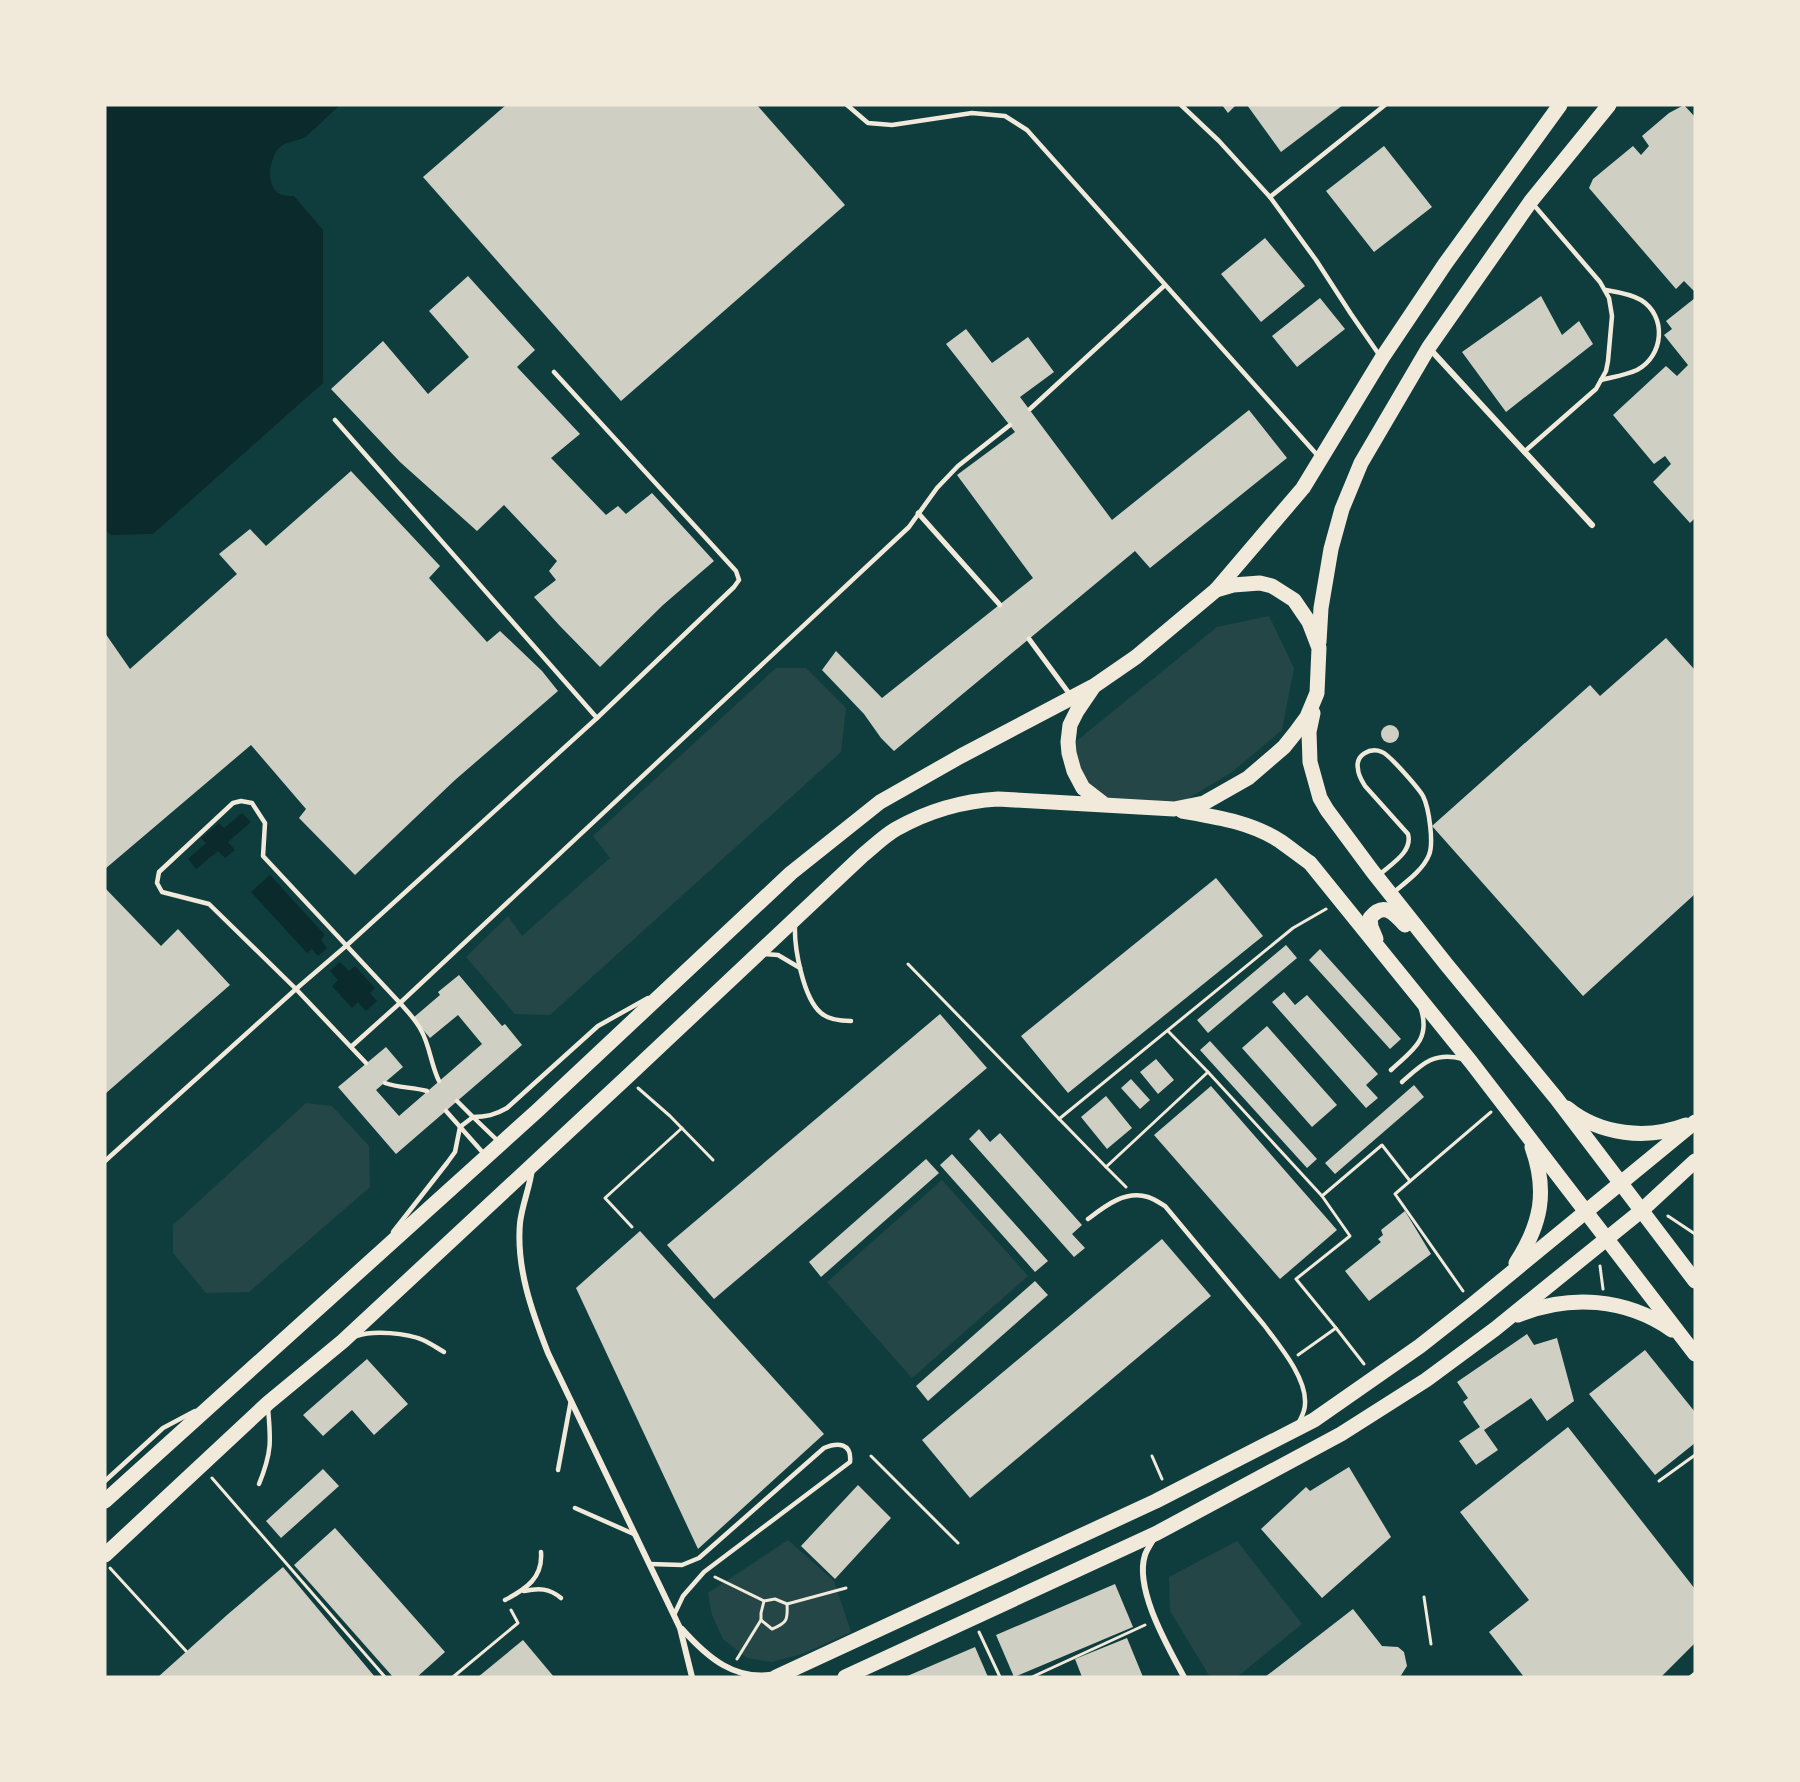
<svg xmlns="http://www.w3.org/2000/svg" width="1800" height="1782" viewBox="0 0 1800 1782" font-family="'PT Sans',sans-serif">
<rect width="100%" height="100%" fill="#0f3d3e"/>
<g fill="#244646">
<polygon points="1269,616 1294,668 1282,730 1232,772 1174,807 1107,803 1081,774 1074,743 1217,627"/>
<polygon points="776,668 806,668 846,708 841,752 550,1015 515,1014 466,957 508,916 522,936 610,858 593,836"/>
<polygon points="306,1103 332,1106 369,1146 370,1187 249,1292 206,1293 173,1253 173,1225"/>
<polygon points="942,1180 1028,1276 912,1378 827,1282"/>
<polygon points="788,1540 834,1581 851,1632 805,1653 772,1662 747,1658 723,1639 712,1615 708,1593"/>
<polygon points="1237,1541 1302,1624 1237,1677 1210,1677 1170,1611 1169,1577"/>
</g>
<g fill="#0a2a2b">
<path d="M105 105H340C328 115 317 128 305 137 297 142 286 141 279 148 269 159 265 186 280 194 284 196 291 196 294 196L323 230V383L153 534 111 535 105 530Z"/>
<polygon points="242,813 251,822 228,842 235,850 225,858 218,851 196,869 188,859 206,843 201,838 219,823 224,828"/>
<polygon points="270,875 325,935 321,940 327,948 318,956 312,949 307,953 251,892"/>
<polygon points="340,962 349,971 355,966 375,988 370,993 377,1001 366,1011 358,1002 352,1008 332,986 338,980 330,971"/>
</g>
<g fill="#cfcfc3">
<polygon points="506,105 757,105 845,205 621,401 423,177"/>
<polygon points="1222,105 1236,105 1228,113"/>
<polygon points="1247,105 1343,105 1281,152"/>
<polygon points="1684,105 1695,117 1695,292 1684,281 1676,289 1589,188 1593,179 1633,146 1641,155 1649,146 1642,136 1669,113"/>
<polygon points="1384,146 1432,207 1374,252 1326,191"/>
<polygon points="1265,238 1305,286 1261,322 1221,274"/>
<polygon points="468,276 535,350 517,367 580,434 551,458 606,515 618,506 626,514 652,493 714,561 663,605 600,667 559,625 534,597 556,580 549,571 557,561 504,505 477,531 400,462 331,389 383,341 428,394 469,357 429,311"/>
<polygon points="1541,296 1562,335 1579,321 1593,344 1506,412 1462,352"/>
<polygon points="1320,298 1345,329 1297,367 1272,336"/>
<polygon points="1695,298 1695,518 1690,523 1653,482 1671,464 1665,456 1654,464 1613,415 1666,366 1677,376 1688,365 1664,335 1672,329 1666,321"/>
<polygon points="966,329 992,363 1028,337 1054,372 1020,397 1112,520 1249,410 1287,458 1150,568 1135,551 894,751 881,738 864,714 822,670 836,651 882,698 1033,578 957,475 1015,432 946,344"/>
<polygon points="351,471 440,566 429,578 487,642 500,631 542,671 558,691 455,780 355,875 299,818 306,809 251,745 105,869 105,633 130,669 237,574 219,554 250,529 266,546"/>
<polygon points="1666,638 1695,670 1695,894 1583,996 1432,826 1590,685 1600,696"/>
<circle cx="1390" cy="734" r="9"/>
<polygon points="1216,878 1263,936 1068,1093 1021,1036"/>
<polygon points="105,888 161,946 178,929 230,985 105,1094"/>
<polygon points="1286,945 1297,958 1208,1033 1197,1020"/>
<polygon points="1320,949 1401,1039 1390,1049 1309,960"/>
<polygon points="459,975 502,1026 505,1024 522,1045 396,1154 338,1087 386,1047 403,1067 376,1090 399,1116 482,1044 458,1015 430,1038 413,1018 440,995 438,992"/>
<polygon points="1284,992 1295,1005 1307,995 1378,1074 1366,1085 1378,1098 1366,1108 1272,1002"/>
<polygon points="940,1014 987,1068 714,1299 667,1245"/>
<polygon points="1267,1026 1337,1105 1312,1127 1242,1048"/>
<polygon points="1210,1041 1317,1159 1307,1168 1200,1050"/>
<polygon points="1156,1059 1174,1080 1158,1094 1140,1072"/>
<polygon points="1131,1079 1150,1100 1140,1109 1121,1088"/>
<polygon points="1414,1085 1424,1097 1335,1174 1325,1163"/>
<polygon points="1211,1086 1337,1230 1280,1279 1154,1135"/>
<polygon points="1106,1096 1132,1128 1107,1149 1081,1117"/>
<polygon points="979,1129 990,1142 1000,1133 1082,1225 1072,1234 1085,1248 1074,1257 969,1139"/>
<polygon points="952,1154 1048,1261 1035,1272 940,1165"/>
<polygon points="926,1159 939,1173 821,1277 809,1262"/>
<polygon points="1405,1211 1431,1254 1369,1301 1345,1271 1381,1242 1378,1239 1383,1235 1381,1230"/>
<polygon points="640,1231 824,1434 698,1549 576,1288"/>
<polygon points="1162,1239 1211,1296 970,1498 922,1440"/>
<polygon points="1035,1281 1048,1295 928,1401 916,1386"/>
<polygon points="1527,1334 1534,1345 1557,1338 1574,1401 1547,1421 1531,1398 1484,1430 1498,1450 1476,1465 1459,1441 1480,1427 1463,1402 1468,1398 1457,1382"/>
<polygon points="1645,1350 1695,1412 1695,1443 1655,1475 1589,1394"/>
<polygon points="367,1359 408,1404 374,1435 352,1410 323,1436 303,1415"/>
<polygon points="1568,1427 1695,1589 1695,1643 1661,1677 1524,1677 1489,1632 1529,1600 1460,1512"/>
<polygon points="1349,1467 1391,1537 1322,1598 1261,1529 1306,1487 1310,1491"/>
<polygon points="323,1469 339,1486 281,1538 266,1521"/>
<polygon points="858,1485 891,1518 835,1579 801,1546"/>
<polygon points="335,1528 445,1652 417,1677 393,1677 294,1565"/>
<polygon points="283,1567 375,1677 158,1677 227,1615"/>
<polygon points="1115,1584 1133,1627 1014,1677 996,1635"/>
<polygon points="1353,1609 1382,1646 1398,1647 1404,1652 1407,1666 1400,1677 1265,1677"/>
<polygon points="1127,1638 1143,1677 1082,1677 1075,1659"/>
<polygon points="523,1640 554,1677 478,1677"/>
<polygon points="975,1647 988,1677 905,1677"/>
</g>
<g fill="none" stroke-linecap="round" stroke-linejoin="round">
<g stroke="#f1e9da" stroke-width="3">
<polyline points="908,964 1106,1167"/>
<polyline points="1168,1031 1208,1072"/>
<polyline points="638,1088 670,1116 713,1160"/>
<polyline points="1059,1119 1293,928 1326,909"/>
<polyline points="1126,1187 1106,1167 1208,1072 1322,1196 1382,1145 1410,1181"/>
<polyline points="1322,1196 1350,1236 1296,1279 1336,1328"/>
<polyline points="1668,1216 1695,1234"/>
<polyline points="632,1227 605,1198 682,1128"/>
<polyline points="1600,1266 1603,1289"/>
<polyline points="1463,1291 1395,1194 1491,1112"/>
<polyline points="1298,1355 1336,1328 1364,1364"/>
<polyline points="871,1456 958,1543"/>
<polyline points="1152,1456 1162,1479"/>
<polyline points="212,1478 385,1677"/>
<polyline points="1659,1481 1695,1455"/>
<polyline points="110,1568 186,1651"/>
<polyline points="715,1577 764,1601"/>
<polyline points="1424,1597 1431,1644"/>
<path d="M775 1599 787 1604C788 1620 787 1623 772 1629L761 1620V1613L764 1601Z"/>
<polyline points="787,1604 846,1588"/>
<polyline points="979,1632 1000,1677"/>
<polyline points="737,1659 761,1620"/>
<polyline points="453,1677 518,1623 511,1610"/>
<polyline points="1032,1677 1145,1625"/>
<polyline points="1690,1677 1695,1673"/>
</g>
<g stroke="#f1e9da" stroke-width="4.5">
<polyline points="847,105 868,123 892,125 972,113 1005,116 1027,130 1319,457"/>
<polyline points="1181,105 1219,141 1270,197 1316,260 1351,314 1380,356"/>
<polyline points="1270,197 1385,105"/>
<polyline points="554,372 736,571 739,580 734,587 597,718"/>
<path d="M1601 380C1613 377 1626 375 1637 370 1664 356 1667 316 1641 300 1631 294 1618 292 1606 290"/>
<polyline points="1030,409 1165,285"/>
<polyline points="1524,452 1596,389 1606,371 1608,361 1612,316 1609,298 1600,282 1533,204"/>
<path d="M1379 875C1391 864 1413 852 1408 834L1365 786C1362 781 1358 775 1358 769 1355 755 1370 747 1382 752 1390 755 1419 789 1423 796 1429 808 1434 843 1429 855 1423 870 1406 882 1394 892"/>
<path d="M795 925C794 947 803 998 821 1013 829 1020 840 1021 851 1021"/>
<polyline points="764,954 778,955 800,968"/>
<polyline points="352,1046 400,1003 909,527 937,488 958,466 1010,425"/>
<path d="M366 1063 296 989 209 904 162 892 157 883 159 872 233 803 241 801 252 803 265 823 263 856 400 1003C407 1011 416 1020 421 1030 430 1046 431 1065 439 1081"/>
<path d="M1391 1070C1411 1051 1431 1041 1421 1009"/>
<path d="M1402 1082C1422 1064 1434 1051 1463 1059"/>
<path d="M385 1083C398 1088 413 1087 427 1091"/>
<path d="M457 1101 473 1117C486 1117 495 1115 507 1108L598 1026 648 998"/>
<polyline points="446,1111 485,1155"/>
<polyline points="105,1161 296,989 346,946 597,718 335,420"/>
<path d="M1088 1219C1105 1206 1125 1190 1148 1197 1154 1199 1160 1203 1165 1206L1264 1325C1279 1345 1307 1378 1305 1404 1305 1411 1302 1416 1299 1422"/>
<polyline points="393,1232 447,1163 455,1152 460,1127 473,1117 498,1141"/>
<path d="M357 1336C373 1330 407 1333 423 1340 430 1343 437 1348 444 1352"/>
<polyline points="558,1470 571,1400"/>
<polyline points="105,1481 163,1428 195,1411"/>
<path d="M259 1484C272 1452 271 1441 268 1408"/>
<polyline points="575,1508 636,1535"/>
<path d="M650 1564 682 1565 699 1558 824 1448C838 1442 852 1443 850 1462L704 1572 683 1596 674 1615"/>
<path d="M524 1591C539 1588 549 1588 561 1598"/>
<path d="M505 1600C526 1589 543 1578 541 1552"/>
</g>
<g stroke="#f1e9da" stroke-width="5">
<polyline points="918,513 1000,605"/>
<polyline points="1029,639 1071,696"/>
</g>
<g stroke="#f1e9da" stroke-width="6">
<polyline points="1429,348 1592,525"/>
<path d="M532 1169C530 1187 522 1205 520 1223 516 1268 532 1312 548 1353L680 1628 692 1677"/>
<path d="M1154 1538C1151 1544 1147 1549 1145 1555 1134 1589 1168 1647 1184 1677"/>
<path d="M682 1629C707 1657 735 1682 776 1674"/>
</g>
<g stroke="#f1e9da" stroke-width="15">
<polyline points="1216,590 1303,488 1382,358 1445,264 1560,105"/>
<polyline points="1319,642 1321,608 1331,549 1342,509 1361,463 1429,347 1531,201 1609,105"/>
<polyline points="1313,713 1309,732 1310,762 1320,798 1327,810 1373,872 1446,964 1556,1098 1695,1281"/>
<path d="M1182 811C1216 817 1251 822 1280 841 1290 848 1300 856 1310 863L1471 1062 1695 1354"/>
<path d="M1376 939 1371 927 1370 918C1384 901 1394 913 1405 925"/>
<path d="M1567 1108C1600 1135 1647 1140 1686 1125"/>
<path d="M1516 1263C1541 1224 1548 1192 1532 1147"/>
<path d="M1518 1315C1570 1294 1626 1298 1672 1330"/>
<polyline points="105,1501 537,1111 791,873 880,802 961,756 1092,687"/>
<path d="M105 1555 268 1403 343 1341 627 1077 863 855C874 846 884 836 896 829 928 811 962 801 998 799L1174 809 1204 803 1248 778 1284 747 1296 732 1307 717 1317 693 1319 648 1309 622 1294 600 1272 586 1260 583 1233 585 1216 590 1136 657 1094 686 1077 711 1070 725 1068 742 1069 753 1074 771 1083 788 1105 805"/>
<polyline points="776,1677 1156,1501 1314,1420 1420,1346 1472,1305 1695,1122"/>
<polyline points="845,1677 1157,1533 1341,1434 1426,1380 1495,1329 1641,1211 1695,1161"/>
</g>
</g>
<rect width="1800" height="1782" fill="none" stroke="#f1e9da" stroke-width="213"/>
</svg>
